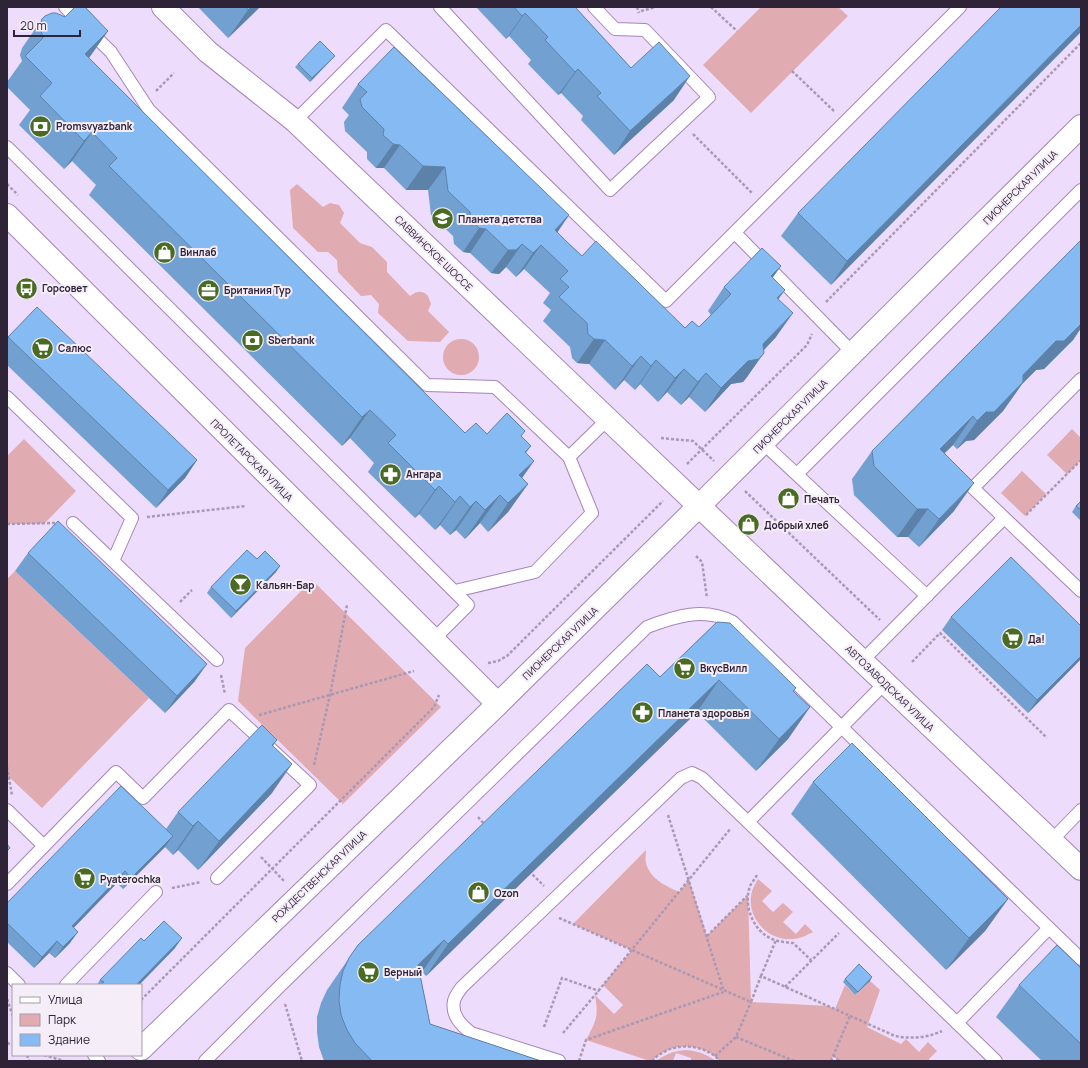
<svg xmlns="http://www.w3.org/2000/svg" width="1088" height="1068" viewBox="0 0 1088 1068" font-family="Manrope,sans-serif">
<rect width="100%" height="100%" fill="#eedcfc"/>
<g fill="#e0abb1">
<polygon points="761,7 838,7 848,16 751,113 703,65"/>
<path d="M297 184 323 207 330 203 339 205 344 213 340 223 360 243 372 247 387 262V272L410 296C417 291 422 290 428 296L431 304 428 311 449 332 440 342 408 341 378 313 379 304 371 295 361 296 338 272 337 260 328 252H318L293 228 290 190Z"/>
<circle cx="461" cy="357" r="18"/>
<polygon points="1072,429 1081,438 1081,460 1067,474 1047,455"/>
<polygon points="24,439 76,491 44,524 7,524 7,456"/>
<polygon points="1022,471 1046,494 1025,516 1001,493"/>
<polygon points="15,571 149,698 42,808 9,777 7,779 7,579"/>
<polygon points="312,580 441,707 343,804 238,701 245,648"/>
<path d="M646 850C646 854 645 860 646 863 650 879 666 886 679 892L689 880 707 936 748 895 751 1002 828 1006 835 1009 845 985 855 995 870 981 880 990 867 1027 901 1044 906 1039 919 1052 928 1042 937 1051 929 1059 930 1061H839L833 1056 831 1061H720C706 1045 679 1042 662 1053 658 1055 655 1058 652 1061H650L586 1040C596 1021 599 1017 595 995L614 1014 623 1005 603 985 632 950 573 924Z"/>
<path d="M758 879 772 891 762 901 773 912 783 903 793 912 783 922 796 934 805 924 813 932C807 935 800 939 793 939 769 941 748 920 751 896 752 889 755 884 758 879Z"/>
<path d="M686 1050C698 1051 706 1054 716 1061H691V1058L676 1053 673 1061H656C666 1054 674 1051 686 1050Z"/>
</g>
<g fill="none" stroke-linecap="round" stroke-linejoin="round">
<defs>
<g id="lane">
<polyline points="65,7 111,52 149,110 427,385 495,387 569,457 592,513 535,572 455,591"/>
<polyline points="440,7 610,190 709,97 645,30 615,29 594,7"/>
<polyline points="295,121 386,30 666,301 960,7"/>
<polyline points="7,147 468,605 433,640"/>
<polyline points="735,233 853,353"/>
<polyline points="1081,379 973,488 1081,591"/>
<polyline points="7,397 132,518 113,561 217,660"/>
<polyline points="763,443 927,596"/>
<polyline points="569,457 608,419"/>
<polyline points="797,474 1081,190"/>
<polyline points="73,523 113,561"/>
<polyline points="862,661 1004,518"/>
<polyline points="7,810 44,846 7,884"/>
<polyline points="748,822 957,1023"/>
<polyline points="1051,841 1081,810"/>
<polyline points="44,846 116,772 143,798 229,710 310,785 217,878"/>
<polyline points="7,973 19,985"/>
<polyline points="66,985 156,892"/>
<polyline points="94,1055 99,1061"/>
<path d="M205 1061 280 986 647 627C676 616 704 607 733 622L1049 928"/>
<path d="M559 1061 471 1033C461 1025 451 1015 454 1001 455 996 459 991 462 987L681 778 692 773 702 778 748 822 885 683"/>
<polyline points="996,1061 957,1023 1049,928 1081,959"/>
</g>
<g id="street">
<polyline points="163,7 208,52 295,121 699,506"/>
<polyline points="141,1049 498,704"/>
</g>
<g id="secondary">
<polyline points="7,215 498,704 699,506 1081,126"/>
<polyline points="699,506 1081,869"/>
</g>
</defs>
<use href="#lane" stroke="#a486b9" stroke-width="14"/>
<use href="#street" stroke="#a486b9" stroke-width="24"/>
<use href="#secondary" stroke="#a486b9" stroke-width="24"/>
<g stroke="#a999b5" stroke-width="2.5" stroke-dasharray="3 2" stroke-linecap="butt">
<polyline points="637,7 639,13"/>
<polyline points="711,7 737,31"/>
<polyline points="641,11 656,7"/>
<polyline points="792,71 834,111"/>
<polyline points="156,91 174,73"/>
<polyline points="693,134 752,193"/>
<polyline points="7,184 18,195"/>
<polyline points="826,302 1081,43"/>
<polyline points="661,438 693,441 714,461"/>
<polyline points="687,464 807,345 812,334"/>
<polyline points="745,491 880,620"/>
<polyline points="1026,515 1081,460"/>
<polyline points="147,517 246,506"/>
<polyline points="7,524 56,523"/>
<polyline points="696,556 702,562 707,598"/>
<polyline points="180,602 192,590"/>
<polyline points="912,662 940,633 1047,738"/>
<polyline points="488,663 498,661 507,656 663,501"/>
<polyline points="221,675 225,694"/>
<polyline points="259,715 414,671"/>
<polyline points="314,765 330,695 347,605"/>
<polyline points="7,767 12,795"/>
<polyline points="668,815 723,989"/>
<polyline points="478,817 485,825"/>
<polyline points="261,857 284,881"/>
<polyline points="529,871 544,886"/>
<path d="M757 875C755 879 752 882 750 886 743 905 753 931 772 939 779 942 786 942 793 943L811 960"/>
<polyline points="172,888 201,882"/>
<path d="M559 918 751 1002 761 976 895 1036C911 1039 927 1038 942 1031"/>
<polyline points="707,936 747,896"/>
<polyline points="761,976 776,940"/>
<polyline points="785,987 839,933"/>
<polyline points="7,999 13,1016"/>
<polyline points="141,1000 434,707 439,695"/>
<polyline points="285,1004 302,1061"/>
<polyline points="544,1027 562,978 599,991"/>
<polyline points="563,1033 595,995 731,828"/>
<polyline points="736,1037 794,1061"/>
<polyline points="7,1043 13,1045"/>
<polyline points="27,1055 29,1061"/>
<polyline points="44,1055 64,1061"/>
<polyline points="833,1055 839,1061"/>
<polyline points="715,1056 736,1037 751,1002"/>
<polyline points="579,1061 586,1040 726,991"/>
<path d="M652 1061C655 1058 658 1055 662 1053 679 1042 706 1045 720 1061"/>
<polyline points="831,1061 850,1016"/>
</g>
<use href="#lane" stroke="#fff" stroke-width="12"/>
<use href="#street" stroke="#fff" stroke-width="22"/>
<use href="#secondary" stroke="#fff" stroke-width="22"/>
</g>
<g fill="#72a0d1">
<polygon points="198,7 260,7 228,38"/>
<polygon points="476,7 575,7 631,68 674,100 614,155 581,120 583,116 561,93 558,95 528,64 531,60 509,36 506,39"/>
<polygon points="1081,7 831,285 781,236 798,213"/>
<polygon points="65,17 108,31 89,58 465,433 487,434 521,436 531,446 526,453 534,461 522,478 528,484 508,512 488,532 480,523 465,539 456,530 450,535 440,525 435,530 419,514 415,518 368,472 374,463 350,438 342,446 89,195 96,185 72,161 64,169 19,125 30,110 7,87 7,82 22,61 20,55 22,48 42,19"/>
<polygon points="335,56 332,59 310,82 295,67 298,64"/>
<polygon points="358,84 569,215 557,232 582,256 685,328 699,327 711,315 708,311 724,287 781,266 772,278 785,290 778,299 776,337 764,350 747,377 743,382 731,384 705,412 689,397 681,405 667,392 658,402 640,384 635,390 624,380 615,390 589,364 577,363 572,358 570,347 543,321 551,310 543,303 550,293 524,269 516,277 506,267 499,274 491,273 470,253 463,252 454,244 453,236 431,215 428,190 406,190 384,168 376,168 367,159 367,152 345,131 344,122 349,115 342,108"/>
<polygon points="1081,240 1081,328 1073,340 1044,369 1036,370 1022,384 1003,411 974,440 966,441 957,449 953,445 944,453 954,511 919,547 908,537 897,537 854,495 852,479 872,451"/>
<polygon points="8,337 197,460 185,478 156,508 7,365 7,339"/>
<polygon points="1081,501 1081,521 1072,512 1076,506"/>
<polygon points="28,553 195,681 165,713 15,571"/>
<polygon points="257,559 276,572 231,618 207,593 211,587"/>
<polygon points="951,617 1081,659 1028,713 942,630"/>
<polygon points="717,622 793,691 810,707 788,739 756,771 697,712 426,976 422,972 420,974 430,1024 541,1061 324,1061 319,1047 317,1032 317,1017 321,1003 327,990 358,945 660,677"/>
<polygon points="277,740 273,746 272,793 198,870 178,850 173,855 165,847 123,889 117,883 73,928 70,943 55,958 49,953 34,968 7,942 7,903 166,829 178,812"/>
<polygon points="813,782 1008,899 985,931 946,970 791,814"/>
<polygon points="144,941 175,948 139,985 97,985 100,980"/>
<polygon points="1081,968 1081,1061 1042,1061 996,1017 1019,985"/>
<polygon points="845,979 870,981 855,995 843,982"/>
</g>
<g fill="#5d82aa">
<polygon points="251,7 260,7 228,38 248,10"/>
<polygon points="525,13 509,36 506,39 522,16"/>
<polygon points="1081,25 1081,32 831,285 847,261"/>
<polygon points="108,31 88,59 85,54"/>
<polygon points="335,56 332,59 310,82 312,78"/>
<polygon points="578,69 561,93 558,95 575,72"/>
<polygon points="690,76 674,100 614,155 630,131"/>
<polygon points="92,132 72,161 64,169 84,141"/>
<polygon points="393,144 400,145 384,168 376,168"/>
<polygon points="423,166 445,167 428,190 406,190"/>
<polygon points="569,215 553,239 555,230"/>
<polygon points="479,228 486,229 470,253 463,252"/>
<polygon points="522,244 506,267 499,274 491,273 508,250"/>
<polygon points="541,245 524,269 516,277 533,253"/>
<polygon points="781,266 764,290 771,276"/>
<polygon points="785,290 768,313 777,298"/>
<polygon points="793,313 776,337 755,359 764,353 747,377 743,382 731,384 705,412 721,388"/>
<polygon points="1081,321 1081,328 1073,340 1044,369 1036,370 1022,384 1003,411 974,440 966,441 957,449 977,421 1056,341"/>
<polygon points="594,339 605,340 589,364 577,363"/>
<polygon points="641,356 624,380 615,390 632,366"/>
<polygon points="656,360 640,384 635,390 651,366"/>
<polygon points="684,369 667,392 658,402 675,378"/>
<polygon points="706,373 689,397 681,405 698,382"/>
<polygon points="370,410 350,438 342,446 362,417"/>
<polygon points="973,416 953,445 920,478 940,449"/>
<polygon points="197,460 185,478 156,508 168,490"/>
<polygon points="534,461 514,489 519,475"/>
<polygon points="974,483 954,511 919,547 939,519"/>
<polygon points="528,484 508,512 488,532 508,503"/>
<polygon points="439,486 419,514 415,518 435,490"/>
<polygon points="500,495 480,523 465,539 485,510"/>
<polygon points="460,496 440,525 435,530 455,502"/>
<polygon points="476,501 456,530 450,535 470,507"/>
<polygon points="917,509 928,509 908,537 897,537"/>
<polygon points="280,566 276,572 231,618 236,611"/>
<polygon points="1081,656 1081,659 1028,713 1037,700"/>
<polygon points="207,664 195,681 165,713 177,696"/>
<polygon points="719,680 697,712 426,976 448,944"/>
<polygon points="810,707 788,739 756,771 779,739"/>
<polygon points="292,764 272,793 198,870 219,841"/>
<polygon points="198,821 178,850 173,855 193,826"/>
<polygon points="173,836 165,847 123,889 131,878"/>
<polygon points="125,871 117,883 64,938 72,926"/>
<polygon points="1008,899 985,931 946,970 969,938"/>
<polygon points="78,932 70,943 55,958 63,947"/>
<polygon points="182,938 175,948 139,985 136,985"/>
<polygon points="444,940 422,972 396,998 418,965"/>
<polygon points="57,941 49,953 34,968 42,957"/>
<polygon points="872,977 870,981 855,995 858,992"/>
</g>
<g fill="#85baf3" stroke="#5d82aa">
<polygon points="75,7 85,7 108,31 85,54 465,433 476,423 487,434 507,413 525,431 521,436 531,446 525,452 534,461 519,475 528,484 508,503 500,495 485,510 476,501 470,507 460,496 455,502 439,486 435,490 388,443 396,435 370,410 362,417 109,166 117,158 92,132 84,141 40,96 52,83 25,56 43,38 40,27 42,19 45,16 52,13 56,13 65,17"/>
<polygon points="246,7 251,7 248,10"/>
<polygon points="514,7 575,7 631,68 659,42 690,76 630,131 597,96 601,93 578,69 575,72 545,40 548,37 525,13 522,16"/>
<polygon points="1001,7 1081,7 1081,25 847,261 798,213"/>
<polygon points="320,41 335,56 312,78 298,64"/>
<polygon points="394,47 569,215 555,230 568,243 582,256 596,241 685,328 692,321 699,327 715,311 731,294 724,287 762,248 781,266 771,276 785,290 777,298 793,313 763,344 764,353 759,359 748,361 721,388 706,373 698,382 684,369 675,378 656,360 651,366 641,356 632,366 605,340 594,339 588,334 587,323 559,297 569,287 560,279 568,271 541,245 533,253 522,244 516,250 508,250 486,229 479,228 471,220 470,212 448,191 445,167 423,166 400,145 393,144 383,135 384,129 362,107 360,99 367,92 358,84"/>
<polygon points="1081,240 1081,324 1064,341 1056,341 1023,375 1023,382 994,412 986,412 977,421 973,416 940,449 974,483 939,519 928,509 917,509 874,466 872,451"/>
<polygon points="37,307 197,460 168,490 8,337"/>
<polygon points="1081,501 1081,510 1076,506"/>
<polygon points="58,521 207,664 177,696 28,553"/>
<polygon points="247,550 257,559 265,551 280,566 236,611 211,587"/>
<polygon points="1011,557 1081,626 1081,656 1037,700 951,617"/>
<polygon points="717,622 730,623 796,688 793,691 810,707 779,739 719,680 448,944 444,940 418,965 430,1024 541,1061 372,1061 355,1043 347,1030 341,1015 339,1000 340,985 343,971 349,958 358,945 647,664 660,677"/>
<polygon points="262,725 277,740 272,745 292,764 219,841 198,821 193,826 178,812"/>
<polygon points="852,743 1008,899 969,938 813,782"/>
<polygon points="121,786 173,836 131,878 125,871 72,926 78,932 63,947 57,941 42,957 7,923 7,903"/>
<polygon points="7,844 10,848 7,851"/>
<polygon points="164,921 182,938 136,985 101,985 104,982 100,980 141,938 144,941"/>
<polygon points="1057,945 1081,968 1081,1044 1019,985"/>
<polygon points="859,964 872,977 858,992 845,979"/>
</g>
<defs>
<symbol id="bank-disc" viewBox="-11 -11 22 22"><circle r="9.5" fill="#496b22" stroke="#f5eef9"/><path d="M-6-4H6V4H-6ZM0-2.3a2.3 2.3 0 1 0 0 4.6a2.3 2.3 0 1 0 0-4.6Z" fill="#fff"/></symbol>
<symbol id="school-disc" viewBox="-11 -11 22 22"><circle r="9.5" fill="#496b22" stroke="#f5eef9"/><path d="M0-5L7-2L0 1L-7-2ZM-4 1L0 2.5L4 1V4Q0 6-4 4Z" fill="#fff"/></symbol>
<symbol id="shop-disc" viewBox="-11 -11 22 22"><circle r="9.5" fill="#496b22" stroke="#f5eef9"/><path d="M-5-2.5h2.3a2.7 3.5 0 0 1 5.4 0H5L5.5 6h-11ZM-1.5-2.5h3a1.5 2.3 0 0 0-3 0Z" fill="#fff"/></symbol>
<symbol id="bus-disc" viewBox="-11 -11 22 22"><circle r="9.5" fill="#496b22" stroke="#f5eef9"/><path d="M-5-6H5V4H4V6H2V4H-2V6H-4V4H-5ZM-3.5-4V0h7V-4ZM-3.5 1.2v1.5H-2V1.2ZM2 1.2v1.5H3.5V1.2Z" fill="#fff"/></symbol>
<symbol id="office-disc" viewBox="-11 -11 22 22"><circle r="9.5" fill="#496b22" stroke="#f5eef9"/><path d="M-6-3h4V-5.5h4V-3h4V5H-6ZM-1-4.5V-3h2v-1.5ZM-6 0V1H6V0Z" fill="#fff"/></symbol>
<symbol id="supermarket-disc" viewBox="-11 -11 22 22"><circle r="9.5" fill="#496b22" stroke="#f5eef9"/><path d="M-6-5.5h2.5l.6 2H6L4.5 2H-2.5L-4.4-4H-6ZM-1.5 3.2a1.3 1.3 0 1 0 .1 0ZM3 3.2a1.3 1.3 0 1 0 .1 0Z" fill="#fff"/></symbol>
<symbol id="pharmacy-disc" viewBox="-11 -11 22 22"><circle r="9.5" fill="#496b22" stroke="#f5eef9"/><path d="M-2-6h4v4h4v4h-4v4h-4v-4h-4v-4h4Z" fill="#fff"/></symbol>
<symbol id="bar-disc" viewBox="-11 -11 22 22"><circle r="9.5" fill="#496b22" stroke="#f5eef9"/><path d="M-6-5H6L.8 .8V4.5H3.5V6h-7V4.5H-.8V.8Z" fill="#fff"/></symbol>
</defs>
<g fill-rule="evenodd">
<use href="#bank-disc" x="28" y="114" width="25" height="25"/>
<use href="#school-disc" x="430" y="206" width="25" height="25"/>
<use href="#shop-disc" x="152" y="240" width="25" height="25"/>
<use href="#bus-disc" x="14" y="276" width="25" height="25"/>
<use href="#office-disc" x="196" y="278" width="25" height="25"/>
<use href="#bank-disc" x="240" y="328" width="25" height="25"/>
<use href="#supermarket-disc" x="30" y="336" width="25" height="25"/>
<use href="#pharmacy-disc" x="378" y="462" width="25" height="25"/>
<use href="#shop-disc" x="776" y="486" width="25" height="25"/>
<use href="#shop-disc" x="736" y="512" width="25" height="25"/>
<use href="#bar-disc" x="228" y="572" width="25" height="25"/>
<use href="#supermarket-disc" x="1000" y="626" width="25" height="25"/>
<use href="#supermarket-disc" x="672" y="656" width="25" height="25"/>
<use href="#pharmacy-disc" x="630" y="700" width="25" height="25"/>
<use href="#supermarket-disc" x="72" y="866" width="25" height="25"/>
<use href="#shop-disc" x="466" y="880" width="25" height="25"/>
<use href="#supermarket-disc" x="356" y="960" width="25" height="25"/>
</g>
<g text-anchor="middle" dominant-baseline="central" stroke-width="4" stroke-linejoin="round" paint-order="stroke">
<g font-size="10" font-weight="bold" fill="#2f2337" stroke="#f5eef9" text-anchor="start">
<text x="56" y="126">Promsvyazbank</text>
<text x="458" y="219">Планета детства</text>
<text x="180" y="252">Винлаб</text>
<text x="42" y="288">Горсовет</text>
<text x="224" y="290">Британия Тур</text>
<text x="268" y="340">Sberbank</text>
<text x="58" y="348">Салюс</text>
<text x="406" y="474">Ангара</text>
<text x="804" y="499">Печать</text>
<text x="764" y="525">Добрый хлеб</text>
<text x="256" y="585">Кальян-Бар</text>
<text x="1028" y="639">Да!</text>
<text x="700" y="668">ВкусВилл</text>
<text x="658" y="713">Планета здоровья</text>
<text x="100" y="879">Pyaterochka</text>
<text x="494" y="893">Ozon</text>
<text x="384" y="972">Верный</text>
</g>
<g font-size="10" fill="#2f2337" stroke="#f5eef9">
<text transform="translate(1020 187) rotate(-45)">ПИОНЕРСКАЯ УЛИЦА</text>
<text transform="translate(434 253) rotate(44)">САВВИНСКОЕ ШОССЕ</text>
<text transform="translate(790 416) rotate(-45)">ПИОНЕРСКАЯ УЛИЦА</text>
<text transform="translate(252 460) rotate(45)">ПРОЛЕТАРСКАЯ УЛИЦА</text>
<text transform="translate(560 643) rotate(-44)">ПИОНЕРСКАЯ УЛИЦА</text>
<text transform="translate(890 688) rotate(44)">АВТОЗАВОДСКАЯ УЛИЦА</text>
<text transform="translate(319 876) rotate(-44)">РОЖДЕСТВЕНСКАЯ УЛИЦА</text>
</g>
</g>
<rect width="1088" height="1068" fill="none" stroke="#2f2337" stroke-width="16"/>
<rect x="12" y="984" width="130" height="72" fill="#f5eef9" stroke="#a69dab"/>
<rect x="20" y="997" width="20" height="6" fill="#ffffff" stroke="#a69dab"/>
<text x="48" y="1004" font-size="12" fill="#2f2337">Улица</text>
<rect x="20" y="1014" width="20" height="12" fill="#e0abb1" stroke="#a69dab"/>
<text x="48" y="1024" font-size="12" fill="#2f2337">Парк</text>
<rect x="20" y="1034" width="20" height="12" fill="#85baf3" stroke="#a69dab"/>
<text x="48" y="1044" font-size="12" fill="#2f2337">Здание</text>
<path d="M14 30v6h66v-6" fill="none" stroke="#2f2337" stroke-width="2"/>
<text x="20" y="30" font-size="12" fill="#2f2337" stroke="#f5eef9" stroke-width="3" paint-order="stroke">20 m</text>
</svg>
